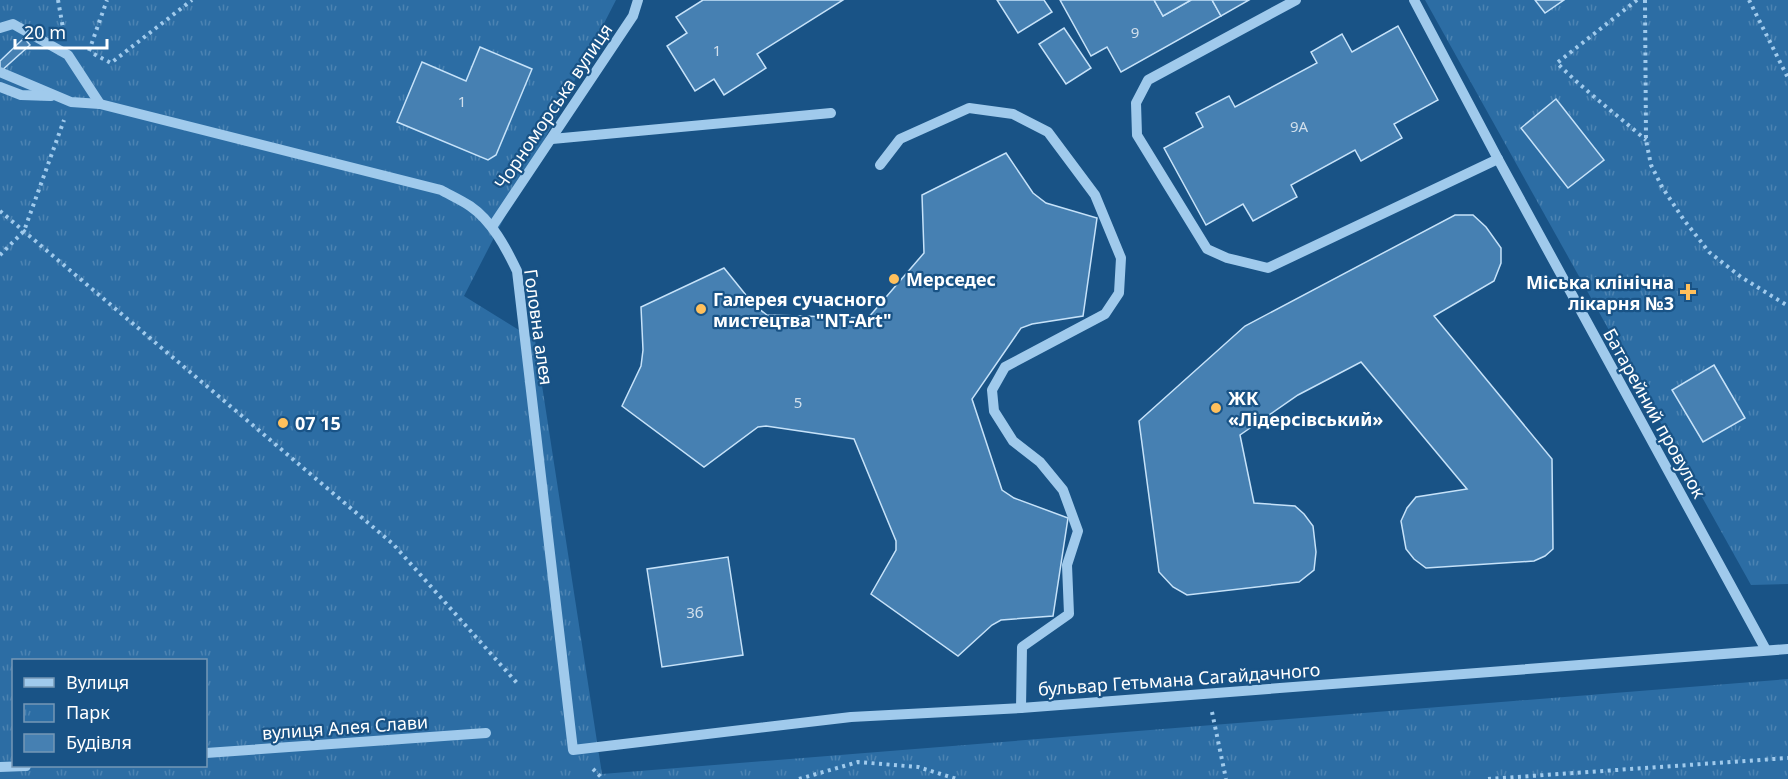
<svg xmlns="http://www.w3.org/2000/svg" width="1788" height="779" viewBox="0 0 1788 779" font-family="'Noto Sans',sans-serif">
<defs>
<pattern id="park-tufts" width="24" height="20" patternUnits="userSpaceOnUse" patternTransform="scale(1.5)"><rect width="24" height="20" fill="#2c6da4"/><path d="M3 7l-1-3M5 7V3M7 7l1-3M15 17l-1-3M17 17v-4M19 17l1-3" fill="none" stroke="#4c83b2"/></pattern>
</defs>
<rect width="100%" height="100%" fill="#195386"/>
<g fill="url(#park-tufts)" fill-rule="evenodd">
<path d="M0 0H616L464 296 535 340 602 774 1788 679V779H0ZM14 660H206V766H14Z"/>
<polygon points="1425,0 1788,0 1788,584 1751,585"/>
</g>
<g fill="#4680b2" stroke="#c6e2f9" stroke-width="1.5">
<polygon points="703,0 843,0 757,54 766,68 724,95 714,79 695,91 667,46 687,33 676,17"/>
<polygon points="997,0 1044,0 1052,12 1018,33"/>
<polygon points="1060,0 1154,0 1163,16 1191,0 1212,0 1221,16 1121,72 1107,47 1091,56"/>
<polygon points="1154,0 1191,0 1163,16"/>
<polygon points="1212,0 1249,0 1221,16"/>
<polygon points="1535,0 1564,0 1545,13"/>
<polygon points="1398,26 1438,100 1394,124 1402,138 1361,161 1355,150 1291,185 1297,197 1253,221 1243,204 1206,225 1164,148 1203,127 1196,113 1229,96 1235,107 1317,63 1311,52 1342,34 1352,52"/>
<polygon points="1064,28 1091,68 1066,84 1039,44"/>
<polygon points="24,38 30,45 0,72 0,61"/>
<polygon points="480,47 532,69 496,155 488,160 397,122 422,62 466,81"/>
<polygon points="1556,99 1604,160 1568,188 1521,128"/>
<polygon points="1006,153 1033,193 1046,203 1097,218 1083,316 1032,324 1021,328 972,399 1002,490 1014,498 1068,518 1053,616 1001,620 992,625 958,656 871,594 896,550 896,541 854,439 766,426 758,427 704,467 622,406 641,366 643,350 641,307 724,268 754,305 767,315 868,318 924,253 922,195"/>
<polygon points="1455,215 1473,215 1486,227 1501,248 1501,263 1494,281 1434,316 1552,459 1553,549 1545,556 1534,561 1426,568 1414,559 1406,549 1401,521 1407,508 1416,497 1467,489 1361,362 1298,395 1240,435 1254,503 1295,506 1304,514 1313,526 1316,552 1314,570 1299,582 1187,595 1173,587 1159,572 1139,421 1245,326"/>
<polygon points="1714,365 1745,418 1703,442 1672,390"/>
<polygon points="728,557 743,655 662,667 647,569"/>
</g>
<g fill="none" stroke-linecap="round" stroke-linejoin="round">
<g stroke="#a0caec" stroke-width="4" stroke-dasharray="3 4.5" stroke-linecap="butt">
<polyline points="58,0 63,28"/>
<path d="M1637 0 1557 63C1585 91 1616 114 1646 140"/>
<polyline points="1645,0 1646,140 1651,165 1662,187 1684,220 1709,252 1741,277 1788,306"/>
<polyline points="1749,0 1788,78"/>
<polyline points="89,51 107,0"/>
<polyline points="94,54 111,63 192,0"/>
<polyline points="0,211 393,544 517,683"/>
<polyline points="0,255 24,231 64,120"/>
<polyline points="1212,712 1226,779"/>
<polyline points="593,769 603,779"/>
<polyline points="799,779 858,762 918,767 957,779"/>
<polyline points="1488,779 1788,758"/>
</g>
<g stroke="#a0caec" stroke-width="10">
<polyline points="1296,0 1148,80 1136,103 1137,135 1207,249 1227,258 1268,268 1498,159"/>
<polyline points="1414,0 1498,159 1766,650"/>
<polyline points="0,28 13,24 68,55 100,104"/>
<path d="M0 72 71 102 100 104 441 190C450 195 461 200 470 206 492 221 506 248 517 271L573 750 851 717 1021 708 1788 649"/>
<polyline points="0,87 21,95 51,96"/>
<polyline points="552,139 831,113"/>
<polyline points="880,165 900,139 969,108 1013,114 1048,132 1095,195 1121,258 1119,293 1105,314 1005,367 992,390 994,411 1013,441 1040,462 1063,490 1078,531 1067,565 1069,614 1022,647 1021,708"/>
<polyline points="492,227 633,16 638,0"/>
<polyline points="206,753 486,733"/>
<polyline points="0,767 26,766"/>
</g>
</g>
<g fill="#ffc05c" stroke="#195386" stroke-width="2">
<circle cx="894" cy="279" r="6"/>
<path d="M1685 283h6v6h6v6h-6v6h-6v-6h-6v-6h6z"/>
<circle cx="701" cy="309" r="6"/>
<circle cx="1216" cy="408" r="6"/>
<circle cx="283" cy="423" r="6"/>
</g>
<g text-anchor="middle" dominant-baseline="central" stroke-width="4.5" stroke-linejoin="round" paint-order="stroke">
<g font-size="15" fill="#d1dfec">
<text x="1135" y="32">9</text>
<text x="717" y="50">1</text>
<text x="462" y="101">1</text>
<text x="1299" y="126">9А</text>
<text x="798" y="402">5</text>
<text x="695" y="612">3б</text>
</g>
<g font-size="18" fill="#fff" stroke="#195386">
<text transform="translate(553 106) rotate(-56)">Чорноморська вулиця</text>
<text transform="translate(539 327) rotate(82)">Головна алея</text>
<text transform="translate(1655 413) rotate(61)">Батарейний провулок</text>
<text transform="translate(1179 679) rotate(-4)">бульвар Гетьмана Сагайдачного</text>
<text transform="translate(345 727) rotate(-4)">вулиця Алея Слави</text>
</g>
<g font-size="18" font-weight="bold" fill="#fff" stroke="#195386" text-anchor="start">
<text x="906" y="279">Мерседес</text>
<text x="1674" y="282" text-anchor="end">Міська клінічна<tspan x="1674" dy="21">лікарня №3</tspan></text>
<text x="713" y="299">Галерея сучасного<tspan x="713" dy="21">мистецтва "NT-Art"</tspan></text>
<text x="1228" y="398">ЖК<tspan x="1228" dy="21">«Лідерсівський»</tspan></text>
<text x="295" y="423">07 15</text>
</g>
</g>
<rect x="12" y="659" width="195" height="108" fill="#195386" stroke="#7598b6" stroke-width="1.5"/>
<rect x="24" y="678" width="30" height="9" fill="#a0caec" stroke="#7598b6" stroke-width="1.5"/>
<text x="66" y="689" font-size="18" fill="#ffffff">Вулиця</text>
<rect x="24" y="704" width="30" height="18" fill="url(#park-tufts)" stroke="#7598b6" stroke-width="1.5"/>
<text x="66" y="719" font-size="18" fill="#ffffff">Парк</text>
<rect x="24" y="734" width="30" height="18" fill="#4680b2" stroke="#7598b6" stroke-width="1.5"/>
<text x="66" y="749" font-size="18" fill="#ffffff">Будівля</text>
<path d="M15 39v9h92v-9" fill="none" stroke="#ffffff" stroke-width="3"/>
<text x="24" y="39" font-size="18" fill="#ffffff" stroke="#195386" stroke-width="4.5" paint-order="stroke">20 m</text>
</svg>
